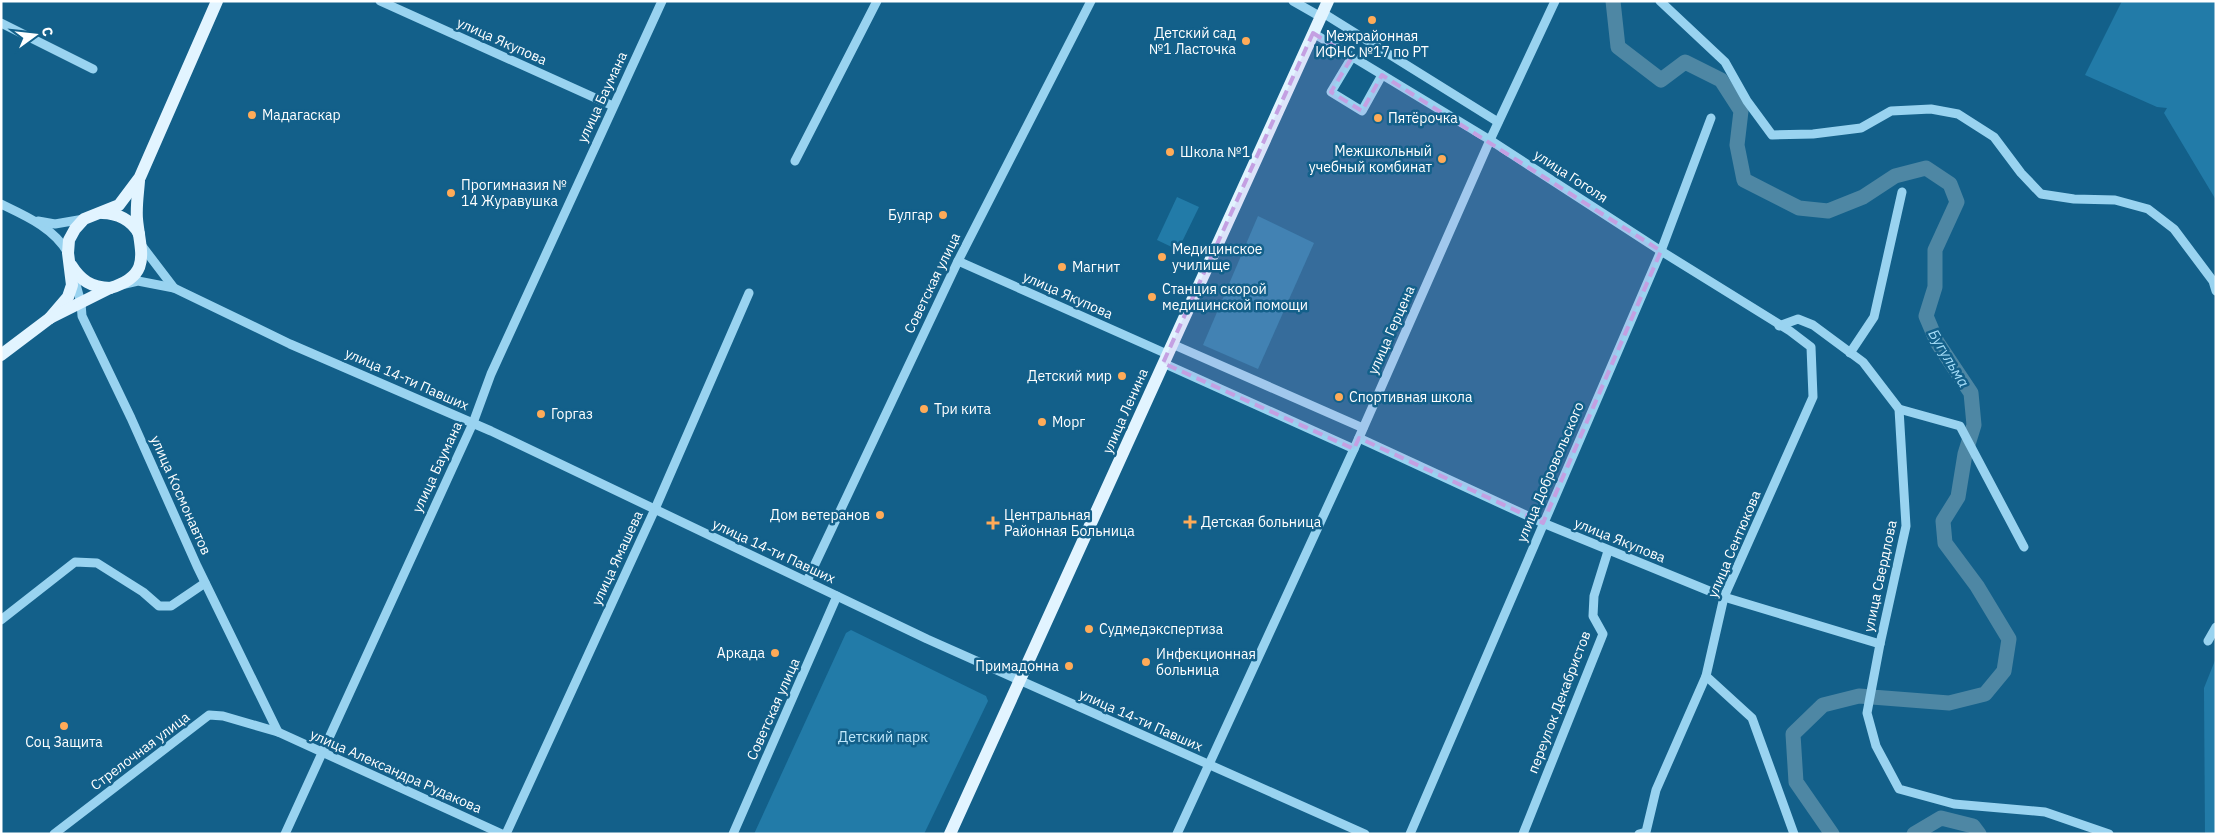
<svg xmlns="http://www.w3.org/2000/svg" width="2217" height="835" viewBox="0 0 2217 835" font-family="'IBM Plex Sans',sans-serif">
<rect width="100%" height="100%" fill="#13608a"/>
<g fill="#227ba8">
<polygon points="2122,1 2216,1 2216,200 2164,113 2167,108 2157,107 2085,75"/>
<polygon points="1177,197 1199,207 1178,250 1157,240"/>
<polygon points="1258,216 1314,243 1258,369 1203,345"/>
<polygon points="851,630 986,696 988,701 924,834 754,834 846,633"/>
<polygon points="2216,658 2216,834 2205,834 2204,688"/>
</g>
<g fill="none" stroke-linecap="round" stroke-linejoin="round">
<g stroke="#4e87a4" stroke-width="15">
<polyline points="1613,1 1618,47 1661,80 1685,62 1721,80 1741,111 1737,145 1744,180 1799,208 1828,211 1863,197 1895,176 1926,168 1950,184 1957,202 1935,250 1935,287 1926,316 1937,342 1971,393 1974,425 1965,454 1958,497 1943,521 1945,543 1977,586 2009,639 2004,671 1985,694 1949,703 1859,696 1823,705 1793,734 1796,782 1832,834"/>
<polyline points="1914,834 1941,818 1973,826 1979,834"/>
</g>
<g stroke="#99d3f0" stroke-width="9">
<polyline points="380,1 613,106"/>
<polyline points="1293,1 1321,17"/>
<polyline points="1660,1 1725,62 1747,101 1772,135 1813,134 1861,128 1891,111 1931,109 1958,114 1994,137 2021,173 2041,194 2074,199 2115,200 2148,209 2174,229 2213,281 2216,291"/>
<polyline points="1323,13 1498,122"/>
<polyline points="1,23 93,69"/>
<polyline points="1313,33 1490,140 1661,251 1790,331 1811,347 1813,397 1724,597 1706,676 1656,790 1646,832 1639,834"/>
<polyline points="1352,57 1331,92 1362,111 1382,75"/>
<polyline points="795,161 877,1"/>
<path d="M1 204C26 216 54 228 68 253"/>
<polyline points="38,221 55,224 84,219"/>
<polyline points="142,246 174,288"/>
<polyline points="958,261 1167,354"/>
<polyline points="74,277 81,303 82,316 131,418 197,566 278,732"/>
<polyline points="125,284 138,281 174,288 290,344 491,431 927,639 1365,834"/>
<polyline points="1779,326 1798,319 1813,325 1863,362 1899,409 1906,526 1880,644 1867,713 1876,746 1899,789 1954,804 2045,812 2109,834"/>
<polyline points="1172,344 1363,428"/>
<polyline points="1850,353 1874,317 1902,192"/>
<polyline points="1163,363 1354,449"/>
<polyline points="1899,409 1960,426 2024,547"/>
<polyline points="1359,438 1543,523 1724,597 1880,644"/>
<polyline points="807,581 958,261 1091,1"/>
<polyline points="1,620 75,562 97,563 143,592 159,606 171,606 205,583"/>
<polyline points="2208,641 2216,627"/>
<polyline points="1706,676 1752,718 1794,834"/>
<polyline points="54,834 209,715 223,716 278,732 502,834"/>
<polyline points="285,834 473,423 491,374 662,1"/>
<polyline points="506,834 655,509 749,293"/>
<polyline points="733,834 837,596"/>
<polyline points="1177,834 1354,449 1490,140 1555,1"/>
<polyline points="1410,834 1661,251 1711,118"/>
<polyline points="1523,834 1603,634 1593,616 1594,596 1608,551"/>
</g>
<g stroke="#e2f4ff" stroke-width="12">
<path d="M102 213C117 213 132 220 139 234"/>
<path d="M71 265C81 281 91 287 110 288"/>
<polyline points="50,318 68,297 72,285 68,253 69,240 75,229 84,219 119,205 140,177 217,1"/>
<path d="M1 355 50 318 110 288C153 275 140 252 137 219 136 206 138 194 139 181"/>
<polyline points="950,834 1328,1"/>
</g>
</g>
<path fill="#c4a0e2" fill-opacity="0.2" stroke="#c4a0e2" stroke-width="4" stroke-dasharray="10 6" stroke-linejoin="round" d="M1313 33 1352 57 1331 92 1362 111 1382 75 1661 251 1543 523 1359 438 1354 449 1163 363Z"/>
<g fill="#ffab58" stroke="#13608a" stroke-width="2">
<circle cx="1372" cy="20" r="5"/>
<circle cx="1246" cy="41" r="5"/>
<circle cx="252" cy="115" r="5"/>
<circle cx="1378" cy="118" r="5"/>
<circle cx="1170" cy="152" r="5"/>
<circle cx="1442" cy="159" r="5"/>
<circle cx="451" cy="193" r="5"/>
<circle cx="943" cy="215" r="5"/>
<circle cx="1162" cy="257" r="5"/>
<circle cx="1062" cy="267" r="5"/>
<circle cx="1152" cy="297" r="5"/>
<circle cx="1122" cy="376" r="5"/>
<circle cx="1339" cy="397" r="5"/>
<circle cx="924" cy="409" r="5"/>
<circle cx="541" cy="414" r="5"/>
<circle cx="1042" cy="422" r="5"/>
<circle cx="880" cy="515" r="5"/>
<path d="M1187.5 514.5h5v5h5v5h-5v5h-5v-5h-5v-5h5z"/>
<path d="M990.5 515.5h5v5h5v5h-5v5h-5v-5h-5v-5h5z"/>
<circle cx="1089" cy="629" r="5"/>
<circle cx="775" cy="653" r="5"/>
<circle cx="1146" cy="662" r="5"/>
<circle cx="1069" cy="666" r="5"/>
<circle cx="64" cy="726" r="5"/>
</g>
<g text-anchor="middle" dominant-baseline="central" stroke-width="5" stroke-linejoin="round" paint-order="stroke">
<g font-size="14" fill="#fff" stroke="#13608a" text-anchor="start">
<text x="1236" y="33" text-anchor="end">Детский сад<tspan x="1236" dy="16">№1 Ласточка</tspan></text>
<text x="1372" y="36" text-anchor="middle">Межрайонная<tspan x="1372" dy="16">ИФНС №17 по РТ</tspan></text>
<text x="262" y="115">Мадагаскар</text>
<text x="1388" y="118">Пятёрочка</text>
<text x="1432" y="151" text-anchor="end">Межшкольный<tspan x="1432" dy="16">учебный комбинат</tspan></text>
<text x="1180" y="152">Школа №1</text>
<text x="461" y="185">Прогимназия №<tspan x="461" dy="16">14 Журавушка</tspan></text>
<text x="933" y="215" text-anchor="end">Булгар</text>
<text x="1172" y="249">Медицинское<tspan x="1172" dy="16">училище</tspan></text>
<text x="1072" y="267">Магнит</text>
<text x="1162" y="289">Станция скорой<tspan x="1162" dy="16">медицинской помощи</tspan></text>
<text x="1112" y="376" text-anchor="end">Детский мир</text>
<text x="1349" y="397">Спортивная школа</text>
<text x="934" y="409">Три кита</text>
<text x="551" y="414">Горгаз</text>
<text x="1052" y="422">Морг</text>
<text x="870" y="515" text-anchor="end">Дом ветеранов</text>
<text x="1004" y="515">Центральная<tspan x="1004" dy="16">Районная Больница</tspan></text>
<text x="1201" y="522">Детская больница</text>
<text x="1099" y="629">Судмедэкспертиза</text>
<text x="765" y="653" text-anchor="end">Аркада</text>
<text x="1156" y="654">Инфекционная<tspan x="1156" dy="16">больница</tspan></text>
<text x="1059" y="666" text-anchor="end">Примадонна</text>
<text x="64" y="742" text-anchor="middle">Соц Защита</text>
</g>
<g font-size="14" fill="#fff" stroke="#13608a">
<text transform="translate(502 41) rotate(24)">улица Якупова</text>
<text transform="translate(602 97) rotate(-65)">улица Баумана</text>
<text transform="translate(1571 176) rotate(33)">улица Гоголя</text>
<text transform="translate(932 283) rotate(-64)">Советская улица</text>
<text transform="translate(1068 295) rotate(24)">улица Якупова</text>
<text transform="translate(1391 330) rotate(-66)">улица Герцена</text>
<text transform="translate(407 379) rotate(24)">улица 14-ти Павших</text>
<text transform="translate(1125 411) rotate(-66)">улица Ленина</text>
<text transform="translate(437 467) rotate(-65)">улица Баумана</text>
<text transform="translate(1550 472) rotate(-67)">улица Добровольского</text>
<text transform="translate(181 495) rotate(66)">улица Космонавтов</text>
<text transform="translate(1620 540) rotate(22)">улица Якупова</text>
<text transform="translate(1734 544) rotate(-67)">улица Сентюкова</text>
<text transform="translate(774 551) rotate(25)">улица 14-ти Павших</text>
<text transform="translate(617 558) rotate(-65)">улица Ямашева</text>
<text transform="translate(1880 576) rotate(-78)">улица Свердлова</text>
<text transform="translate(1559 702) rotate(-69)">переулок Декабристов</text>
<text transform="translate(773 709) rotate(-66)">Советская улица</text>
<text transform="translate(1141 720) rotate(24)">улица 14-ти Павших</text>
<text transform="translate(140 751) rotate(-37)">Стрелочная улица</text>
<text transform="translate(396 771) rotate(24)">улица Александра Рудакова</text>
</g>
<g font-size="14" fill="#c0e8fc" stroke="#13608a">
<text x="883" y="737">Детский парк</text>
</g>
<g font-size="15" font-style="italic" fill="#a5ddf8" stroke="#13608a">
<text transform="translate(1949 358) rotate(59)">Бугульма</text>
</g>
</g>
<rect width="2217" height="835" fill="none" stroke="#ffffff" stroke-width="5"/>
<g transform="translate(35 35) rotate(75)" stroke="#13608a" stroke-width="4" paint-order="stroke">
<path d="M0-4L9 19L0 12L-9 19Z" fill="#ffffff"/>
<text y="-8" font-size="14" font-weight="bold" text-anchor="middle" fill="#ffffff">С</text>
</g>
</svg>
